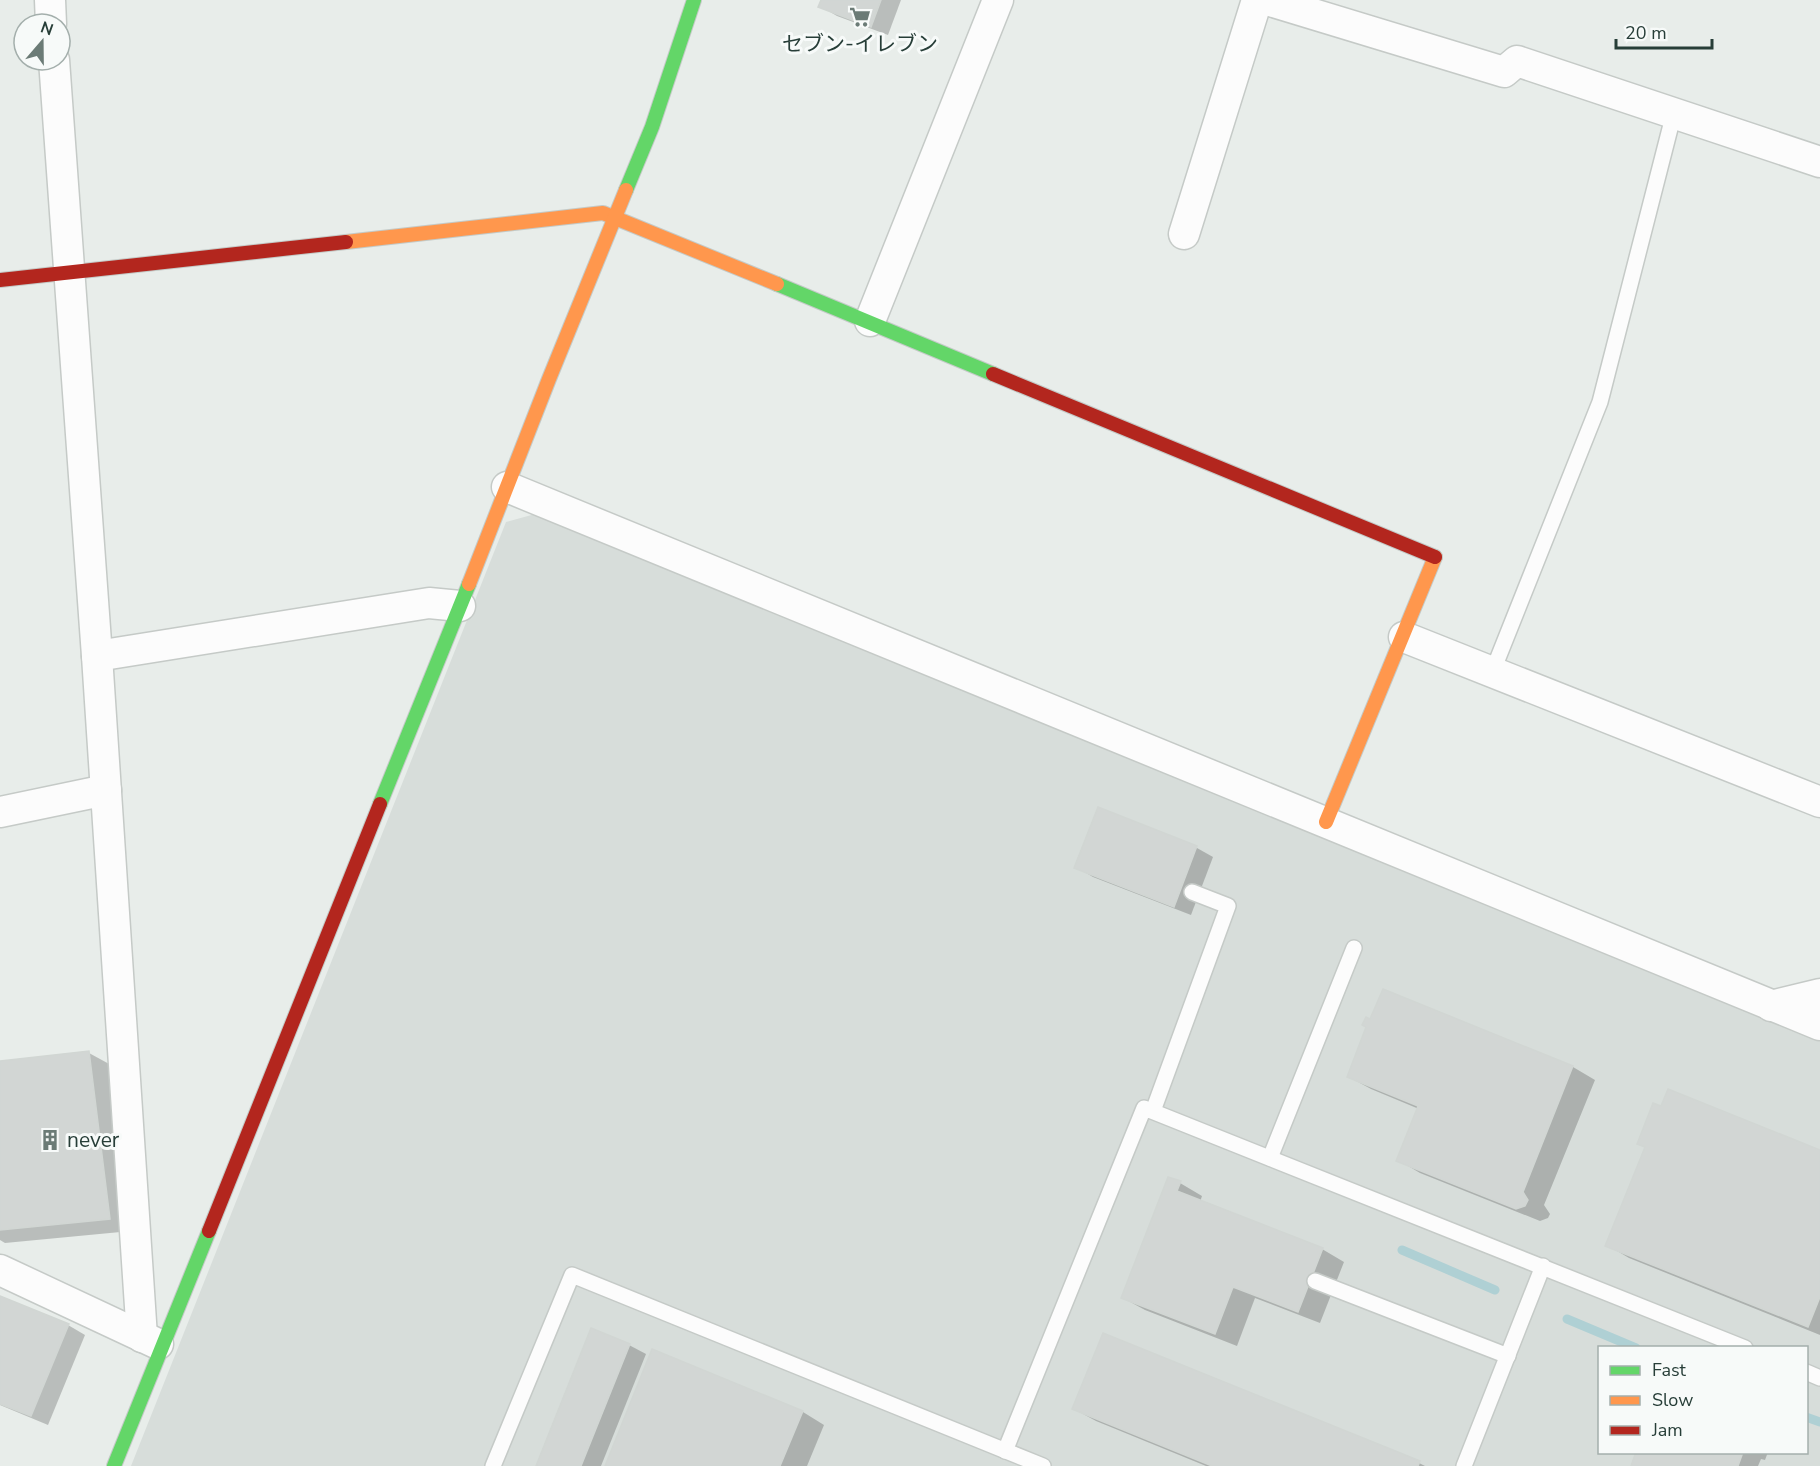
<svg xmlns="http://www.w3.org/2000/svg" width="1820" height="1466" viewBox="0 0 1820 1466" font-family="'Nunito Sans','Noto Sans JP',sans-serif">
<rect width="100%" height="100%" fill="#e8edea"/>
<path fill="#d7ddda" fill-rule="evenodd" d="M535 514 1820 1041V1466H131L506 522ZM1600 1348H1806V1452H1600Z"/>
<g fill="#0003">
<polygon points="823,0 901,0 888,35 837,16 820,6"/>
<polygon points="1099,809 1197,848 1213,857 1191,915 1093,877 1076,867"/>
<polygon points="1383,991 1573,1067 1595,1080 1544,1205 1550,1214 1548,1218 1540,1221 1420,1173 1398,1160 1419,1109 1371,1089 1349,1077"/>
<polygon points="89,1053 111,1065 131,1231 5,1243 0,1240 0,1063"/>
<polygon points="1646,1147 1820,1152 1820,1335 1629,1258 1607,1245"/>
<polygon points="1180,1183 1202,1196 1200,1202 1322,1249 1344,1262 1320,1323 1255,1298 1237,1346 1145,1310 1123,1298"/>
<polygon points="0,1298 68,1325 85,1335 48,1425 0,1405"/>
<polygon points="1104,1335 1419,1463 1425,1466 1206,1466 1096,1421 1074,1409"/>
<polygon points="629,1345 646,1354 601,1466 538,1466"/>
<polygon points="803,1412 824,1425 807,1466 606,1466"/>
<polygon points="1638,1452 1768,1452 1765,1460 1761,1459 1758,1466 1632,1466"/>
</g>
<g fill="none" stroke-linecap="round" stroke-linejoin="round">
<g stroke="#afd0d4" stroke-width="9">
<polyline points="1402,1250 1495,1290"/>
<polyline points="1567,1319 1636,1348"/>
<polyline points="1806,1417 1820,1422"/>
</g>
</g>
<g fill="#d2d6d4" stroke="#d1d6d3" stroke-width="1.5">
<polygon points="821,0 881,0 871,27 818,7"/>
<polygon points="1098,807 1197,846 1174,907 1074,868"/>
<polygon points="1383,989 1573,1066 1523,1192 1528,1200 1525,1206 1516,1209 1396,1161 1418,1106 1347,1077 1366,1027 1362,1025 1366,1017 1370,1019"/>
<polygon points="89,1051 110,1219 0,1230 0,1061"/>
<polygon points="1668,1089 1820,1150 1820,1297 1808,1327 1605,1246 1645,1147 1637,1144 1653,1103 1661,1106"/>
<polygon points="1168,1177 1181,1181 1177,1191 1323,1248 1298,1312 1233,1287 1215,1334 1121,1298"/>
<polygon points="0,1296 69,1324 31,1416 0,1404"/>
<polygon points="591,1328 630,1344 581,1466 536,1466"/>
<polygon points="1103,1333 1420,1461 1418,1466 1212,1466 1072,1409"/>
<polygon points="652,1349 803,1411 780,1466 605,1466"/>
<polygon points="1636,1452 1743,1452 1738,1466 1631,1466"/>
</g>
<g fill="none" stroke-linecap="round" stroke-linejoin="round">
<defs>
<g id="lane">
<polyline points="1492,673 1600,402 1674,113"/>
<polyline points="1153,1111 1228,906 1192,892"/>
<polyline points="1270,1158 1354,948"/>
<polyline points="1315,1281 1508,1356"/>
<polyline points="1806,1372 1820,1378"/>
<polyline points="1005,1451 1144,1108 1745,1348"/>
<polyline points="493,1466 572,1275 1043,1466"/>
<polyline points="1464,1466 1543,1266"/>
</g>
<g id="street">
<polyline points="50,0 51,24"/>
<polyline points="1267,0 1504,72 1517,61 1820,162"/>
<polyline points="54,60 97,656 142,1337"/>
<polyline points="1184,234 1257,0"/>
<polyline points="870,321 998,0"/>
<polyline points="507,487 1820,1025"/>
<polyline points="1404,637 1820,802"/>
<polyline points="97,656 429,603 460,606"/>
<polyline points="0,812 106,790"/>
<polyline points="1771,1006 1820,994"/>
<polyline points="0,1270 158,1344"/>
</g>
<g id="fast">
<polyline points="626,190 652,127 694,0"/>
<polyline points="777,284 993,374"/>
<polyline points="380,804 469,584"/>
<polyline points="114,1466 209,1231"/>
</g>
<g id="slow">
<polyline points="346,242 603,213 777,284"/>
<polyline points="469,584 549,379 626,190"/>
<polyline points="1326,822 1435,557"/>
</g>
<g id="jam">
<polyline points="0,280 346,242"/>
<polyline points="993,374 1435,557"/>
<polyline points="209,1231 380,804"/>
</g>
</defs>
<use href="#lane" stroke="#c5cac7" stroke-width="18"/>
<use href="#street" stroke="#c5cac7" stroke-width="33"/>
<use href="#fast" stroke="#c4cac7" stroke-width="16"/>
<use href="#slow" stroke="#c4cac7" stroke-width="16"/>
<use href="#jam" stroke="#c4cac7" stroke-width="16"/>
<use href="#lane" stroke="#fcfcfc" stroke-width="15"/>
<use href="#street" stroke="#fcfcfc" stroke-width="30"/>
<use href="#fast" stroke="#63d668" stroke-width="14"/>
<use href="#slow" stroke="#ff974d" stroke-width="14"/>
<use href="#jam" stroke="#b3261e" stroke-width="14"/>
</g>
<defs>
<symbol id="supermarket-bare" viewBox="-9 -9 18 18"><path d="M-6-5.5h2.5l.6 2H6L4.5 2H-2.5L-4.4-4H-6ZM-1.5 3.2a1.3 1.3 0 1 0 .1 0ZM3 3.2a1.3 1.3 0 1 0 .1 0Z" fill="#6b7b76" stroke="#f7faf9" stroke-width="2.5" paint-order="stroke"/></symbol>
<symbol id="building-bare" viewBox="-9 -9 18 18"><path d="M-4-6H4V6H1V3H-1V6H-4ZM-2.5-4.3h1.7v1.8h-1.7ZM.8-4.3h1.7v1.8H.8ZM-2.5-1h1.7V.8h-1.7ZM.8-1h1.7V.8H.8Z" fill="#6b7b76" stroke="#f7faf9" stroke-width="2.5" paint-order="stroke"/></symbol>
</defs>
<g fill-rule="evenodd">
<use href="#supermarket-bare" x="845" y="2" width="30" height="30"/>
<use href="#building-bare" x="35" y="1125" width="30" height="30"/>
</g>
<g text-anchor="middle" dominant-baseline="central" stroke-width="6" stroke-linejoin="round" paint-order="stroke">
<g font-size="21" fill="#273e38" stroke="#f7faf9">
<text x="860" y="44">セブン-イレブン</text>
<text x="67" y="1140" text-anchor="start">never</text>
</g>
</g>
<rect x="1598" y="1346" width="210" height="108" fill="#f7faf9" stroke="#a4afac" stroke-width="1.5"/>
<rect x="1610" y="1366" width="30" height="9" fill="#63d668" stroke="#a4afac" stroke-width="1.5"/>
<text x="1652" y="1376" font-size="18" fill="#273e38">Fast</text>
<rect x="1610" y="1396" width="30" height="9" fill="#ff974d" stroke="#a4afac" stroke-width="1.5"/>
<text x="1652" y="1406" font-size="18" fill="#273e38">Slow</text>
<rect x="1610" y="1426" width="30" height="9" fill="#b3261e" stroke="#a4afac" stroke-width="1.5"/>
<text x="1652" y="1436" font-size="18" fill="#273e38">Jam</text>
<g transform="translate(42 42) rotate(20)"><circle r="28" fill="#f7faf9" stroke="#a4afac" stroke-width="1.5"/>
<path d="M0-4.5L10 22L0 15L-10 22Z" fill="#6b7b76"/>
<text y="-9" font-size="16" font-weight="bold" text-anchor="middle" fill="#273e38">N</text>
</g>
<path d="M1616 39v9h96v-9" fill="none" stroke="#273e38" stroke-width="3"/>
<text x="1625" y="39" font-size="18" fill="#273e38" stroke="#f7faf9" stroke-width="4.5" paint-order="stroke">20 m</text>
</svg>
